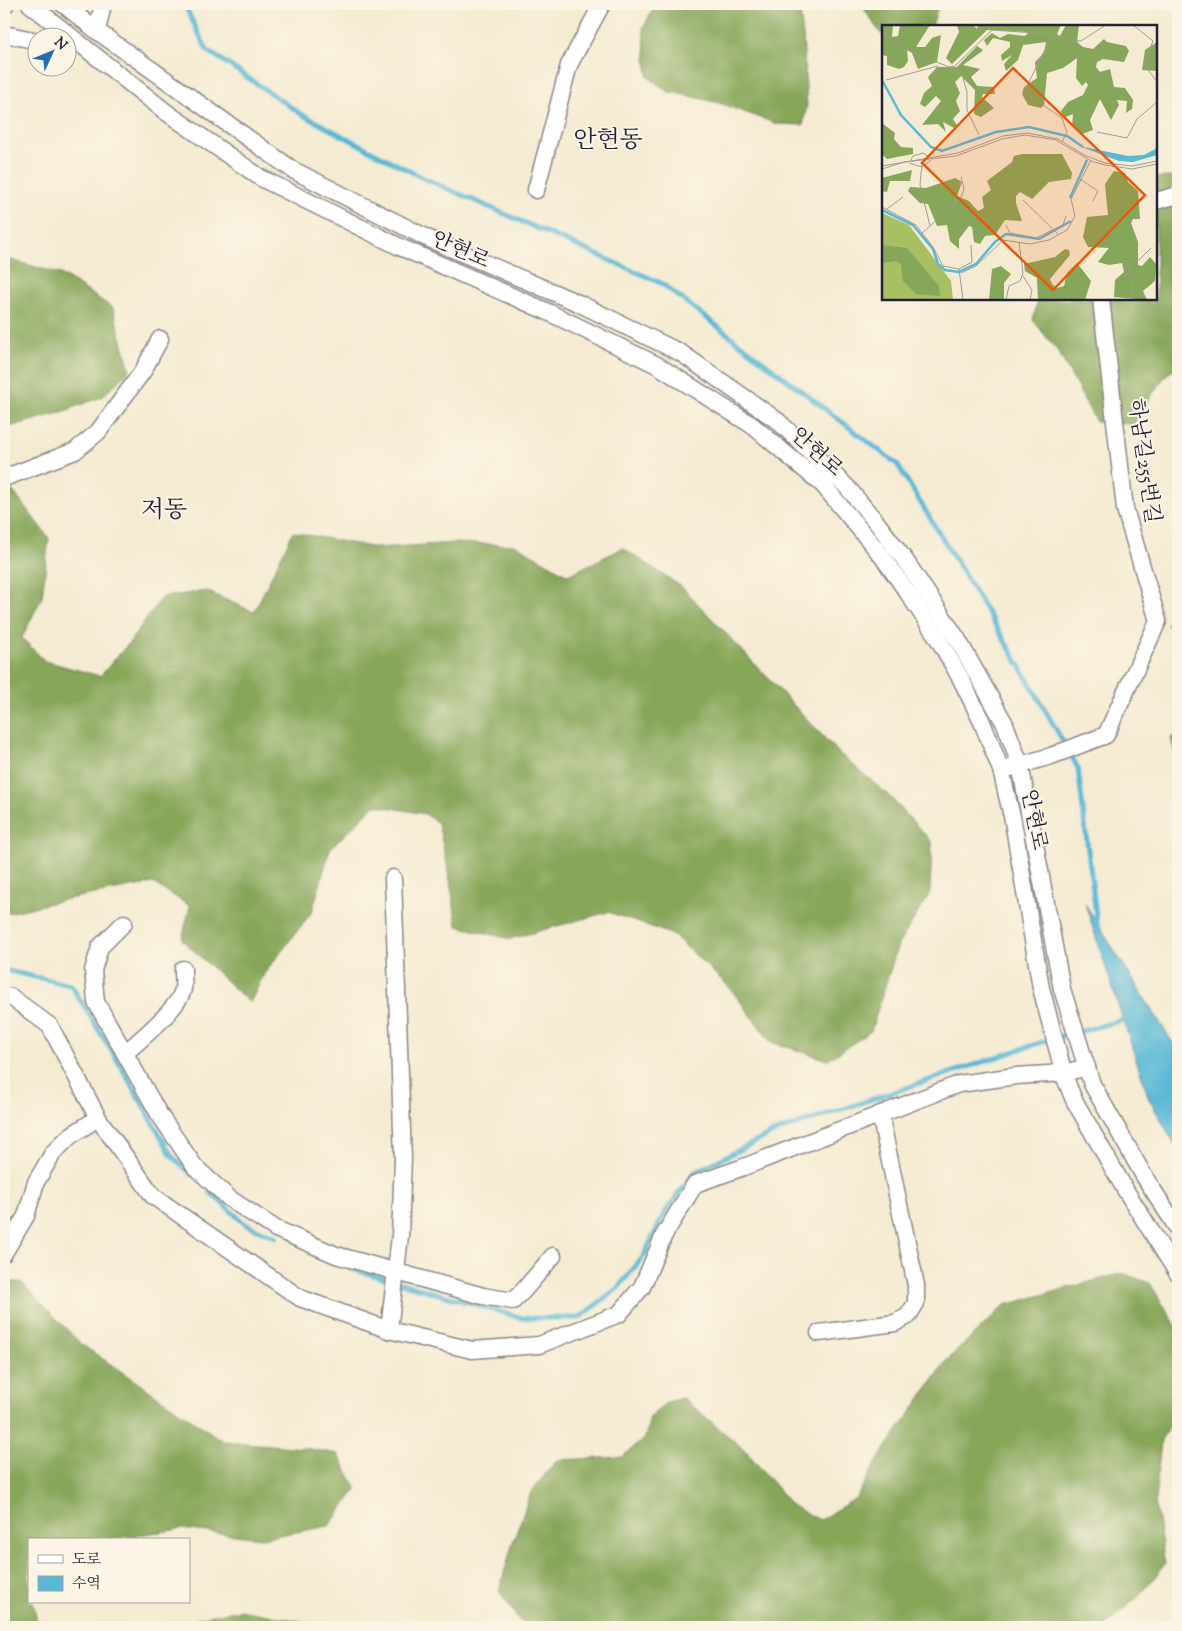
<svg xmlns="http://www.w3.org/2000/svg" width="1182" height="1631" viewBox="0 0 1182 1631" font-family="'Sorts Mill Goudy','Noto Serif KR',serif">
<rect width="100%" height="100%" fill="#fcf5e5"/>
<filter id="ink" filterUnits="userSpaceOnUse"><feTurbulence type="fractalNoise" baseFrequency=".02" numOctaves="2"/><feDisplacementMap in="SourceGraphic" scale="10" xChannelSelector="R" yChannelSelector="G"/><feConvolveMatrix kernelMatrix="1 2 1 2 8 2 1 2 1" color-interpolation-filters="sRGB"/></filter>
<filter id="wash" filterUnits="userSpaceOnUse"><feTurbulence type="fractalNoise" baseFrequency=".0096" numOctaves="4" result="noise"/><feDisplacementMap in="SourceGraphic" scale="20" xChannelSelector="R" yChannelSelector="G"/><feGaussianBlur stdDeviation="1.12" result="paint"/><feColorMatrix in="noise" values="0 0 0 0 0 0 0 0 0 0 0 0 0 0 0 0 0 1.4 0 .05"/><feComposite in="paint" operator="in"/></filter>
<g filter="url(#wash)">
<rect width="100%" height="100%" fill="#f5ebd2"/>
<g fill="#86a659" stroke="#54644a">
<polygon points="656,4 799,4 803,36 807,105 803,125 777,124 719,103 690,96 668,92 648,77 643,28"/>
<polygon points="861,4 939,4 932,26 883,26 883,35 880,33"/>
<path d="M1167 177 1178 178V366C1162 374 1144 408 1134 424L1096 422 1059 353 1033 320 1038 299H1156V178Z"/>
<polygon points="4,258 61,274 113,308 130,370 102,397 56,414 9,427 8,485 49,538 42,597 22,638 45,661 100,676 129,643 162,597 206,591 254,612 293,532 376,548 456,543 516,545 568,575 623,548 682,587 840,754 888,795 932,842 930,893 898,945 871,1031 828,1060 771,1042 730,988 674,935 608,912 510,939 457,926 449,874 438,823 425,814 375,805 330,849 312,912 264,974 250,1003 182,940 190,906 153,883 68,899 4,914"/>
<polygon points="1178,607 1178,640 1167,624"/>
<polygon points="1178,733 1178,767 1171,738"/>
<polygon points="1122,1273 1150,1283 1178,1329 1178,1412 1161,1440 1155,1501 1165,1564 1143,1592 1105,1627 527,1627 519,1620 499,1591 512,1545 531,1492 557,1460 622,1457 645,1438 650,1417 667,1402 683,1398 746,1451 792,1506 820,1520 856,1498 879,1458 948,1359 1005,1305"/>
<polygon points="4,1282 21,1282 81,1344 223,1441 304,1448 338,1454 357,1489 329,1526 262,1538 181,1529 102,1540 29,1540 29,1602 33,1602 38,1627 4,1627"/>
<polygon points="240,1610 312,1623 325,1623 326,1627 186,1627 197,1618"/>
</g>
<polygon fill="#58b8d6" stroke="#3d6d88" points="1085,904 1178,1051 1178,1150 1149,1099"/>
<g fill="none" stroke-linecap="round" stroke-linejoin="round">
<g stroke="#58b8d6" stroke-width="5">
<polyline points="184,4 207,50 301,114 421,177 661,283 897,464 1020,666 1078,768 1097,924 1099,929"/>
<polyline points="4,970 71,985 122,1068 172,1156 191,1174"/>
<polyline points="210,1192 245,1224 276,1237"/>
<polyline points="340,1264 352,1269 522,1318 579,1318 618,1288 643,1257 665,1212 695,1172 775,1132 1045,1041 1123,1020 1127,1024"/>
</g>
</g>
</g>
<g filter="url(#ink)">
<g fill="none" stroke-linecap="round" stroke-linejoin="round">
<defs>
<g id="minor">
<polyline points="30,4 166,112 261,178 400,247 548,312 657,365 753,426 823,485 882,556 910,596 939,640 961,679 982,722 1001,770 1013,821 1041,988 1065,1078 1074,1100 1126,1191 1178,1274"/>
<polyline points="63,4 97,31 293,170 427,238 578,303 681,353 778,421 847,487 877,523 905,560 931,599 958,640 1005,724 1020,764 1062,989 1092,1084 1144,1176 1178,1229"/>
<polyline points="4,5 6,4"/>
<polyline points="97,31 103,4"/>
<polyline points="4,34 38,41"/>
<polyline points="536,190 569,65 602,4"/>
<polyline points="1156,201 1178,195"/>
<polyline points="4,478 75,451 98,432 143,371 160,339"/>
<polyline points="1010,768 1051,756 1106,735 1158,621 1125,509 1101,299"/>
<polyline points="124,923 100,947 93,970 96,1002 159,1114 195,1167 230,1199 276,1229 336,1255 483,1296 513,1301 523,1291 553,1256"/>
<polyline points="4,996 11,997 50,1026 98,1118 153,1196 300,1298 389,1330 472,1350 539,1345 619,1314 642,1287 664,1235 695,1184 741,1168 959,1084 1016,1076 1064,1073 1087,1067"/>
<path d="M125 1053C139 1041 180 1007 183 989 184 983 183 976 183 969"/>
<polyline points="4,1253 26,1216 36,1182 53,1153 70,1136 98,1118"/>
<polyline points="389,1330 400,1236 403,1158 393,878"/>
<polyline points="819,1333 895,1323 908,1316 916,1303 916,1285 880,1114"/>
</g>
</defs>
<use href="#minor" stroke="#8c8686" stroke-width="19"/>
<use href="#minor" stroke="#fff" stroke-width="16"/>
</g>
</g>
<g text-anchor="middle" dominant-baseline="central" stroke-width="4" stroke-linejoin="round" paint-order="stroke">
<g font-size="21" fill="#22223b" stroke="#fcf5e5">
<text transform="translate(460 251) rotate(24)">안현로</text>
<text transform="translate(816 453) rotate(42)">안현로</text>
<text transform="translate(1143 461) rotate(82)">하남길255번길</text>
<text transform="translate(1033 820) rotate(79)">안현로</text>
</g>
<g font-size="24" fill="#22223b" stroke="#fcf5e5">
<text x="608" y="141">안현동</text>
<text x="164" y="511">저동</text>
</g>
</g>
<g transform="translate(882 25)">
<rect width="275" height="275" fill="#f5ebd2"/>
<path d="M0 188 27 200 69 256 71 275H0Z" fill="#a9bf63"/>
<path d="M0 0H11L10 12 16 11 18 0H48L34 22H43L50 13 59 10 55 37 36 44 30 28 25 25 26 36 22 42 17 44 5 40V31L0 30ZM75 0H91L95 4 96 0H179L175 9 178 11 184 0H197L195 17 201 22 211 24 222 14 225 17 244 21 247 26 242 37 221 34 215 37 214 42 218 47 228 44 232 62 243 63 251 75 250 84 244 88 245 76 235 75 237 80 229 95 218 74 208 95 211 105 200 109 190 101 191 89 181 93 179 86 186 77 201 70 206 60 204 57 200 61 194 53 195 33 181 43 165 48 162 80 159 83 146 80 140 69 142 62 155 53 153 37 162 28 164 17 141 20 136 35 124 46 122 39 130 30 120 36 119 30 128 22V17L111 13 105 21 102 15 110 8 118 13 126 9 143 11 147 7 105 5 70 39 64 33 77 7ZM275 17V46L260 45 263 25ZM95 21 101 25 99 27 81 40 98 44 89 52 95 61 112 62 113 69H101L100 72 112 83 99 92 92 89 93 65 79 51 73 57 78 68 74 76 78 86 71 94 75 100 72 103 61 97 64 107 56 99 40 100 59 76 54 71 43 82 38 79 42 68 50 61 46 52 55 42H75ZM0 98 13 108 12 114 19 122 31 123V129L5 134 0 129ZM140 129H180L190 148 189 154 167 157 150 174 138 167 134 171V178L140 196 123 195 113 210 103 211 98 219 92 217 90 202 87 201 77 214V224L68 216 65 200 55 201 46 179 38 178 26 166 28 162 44 163 73 153 80 157 75 171 87 176 96 186 102 183 100 172 109 165 105 156 130 137 132 131ZM30 145 28 156H8L5 167 0 166V153ZM232 146 243 148 246 157 256 166 258 194H251L249 198 256 217V240L260 241 268 232 274 239 273 256 261 266 265 275 232 272 233 255 242 247 240 238 227 240 216 237 227 223 206 222 201 212 205 192 226 190 223 159ZM0 220 25 223 57 261 58 271 34 269 21 256 19 239 14 236 0 238ZM183 224 187 225 188 230 168 254 170 259 175 263 182 261 185 248 195 238 209 256 203 275H156L155 253 143 246 142 239 173 232ZM119 241 129 249 122 258V275H107L110 244Z" fill="#86a659"/>
<path d="M197 121 246 131 262 130 275 123V130L251 137 237 136Z" fill="#58b8d6"/>
<path fill="none" stroke="#58b8d6" stroke-width="2.5" d="M0 55 19 90 49 122 60 126 114 107 147 102 185 111 201 122M188 173 205 135M0 185 31 200 51 224 56 239 63 245 77 247 94 239 113 217 124 209 157 214 189 196"/>
<path fill="none" stroke="#a19b96" stroke-width="1" d="M1 0 6 17 67 42 73 41 110 5 167 9 188 16H199L224 0M251 0 271 16 262 39 275 57M170 10 142 67 180 93 185 107 180 117M81 53 85 67V85L97 110M4 55 56 41M215 107 245 113 255 94 275 77M29 135 31 131 41 128 50 133M27 138 40 142 49 135M0 141 76 128 121 111 145 108 176 114 202 130 223 138 250 141 275 136M0 144 22 137 74 131 120 114 143 110 174 115 209 136 223 140 250 144 275 139M198 154 216 166 211 176M141 175 177 210M0 182 34 200 51 222 61 241 77 244 81 275M5 184 21 172M124 200 128 208 154 213 181 200 184 191M48 201 78 175 82 164 79 152M40 208 48 201 38 160 40 138M77 244 90 237 89 220M79 248 94 241 121 215 148 219 167 215 185 205 193 191 189 174 209 135M141 251 150 265 148 275M124 275 127 261 138 256 141 248 137 217M251 275 247 235H257L269 223"/>
<path fill="#e8590c" fill-opacity="0.15" stroke="#e8590c" stroke-width="2.5" d="M131 43 263 170 171 265 40 138Z"/>
<rect width="275" height="275" fill="none" stroke="#22223b" stroke-width="2.5"/>
</g>
<rect width="1182" height="1631" fill="none" stroke="#fcf5e5" stroke-width="20"/>
<rect x="28" y="1538" width="162" height="65" fill="#fcf5e5" stroke="#a5a1a1"/>
<rect x="38" y="1555" width="25" height="8" fill="#ffffff" stroke="#a5a1a1"/>
<text x="72" y="1564" font-size="15" fill="#22223b">도로</text>
<rect x="38" y="1576" width="25" height="15" fill="#58b8d6" stroke="#a5a1a1"/>
<text x="72" y="1588" font-size="15" fill="#22223b">수역</text>
<g transform="translate(52 52) rotate(46)"><circle r="24" fill="#fcf5e5" stroke="#a5a1a1"/>
<path d="M0-4L9 19L0 12L-9 19Z" fill="#1f6fb2"/>
<text y="-8" font-size="14" font-weight="bold" text-anchor="middle" fill="#22223b">N</text>
</g>
</svg>
